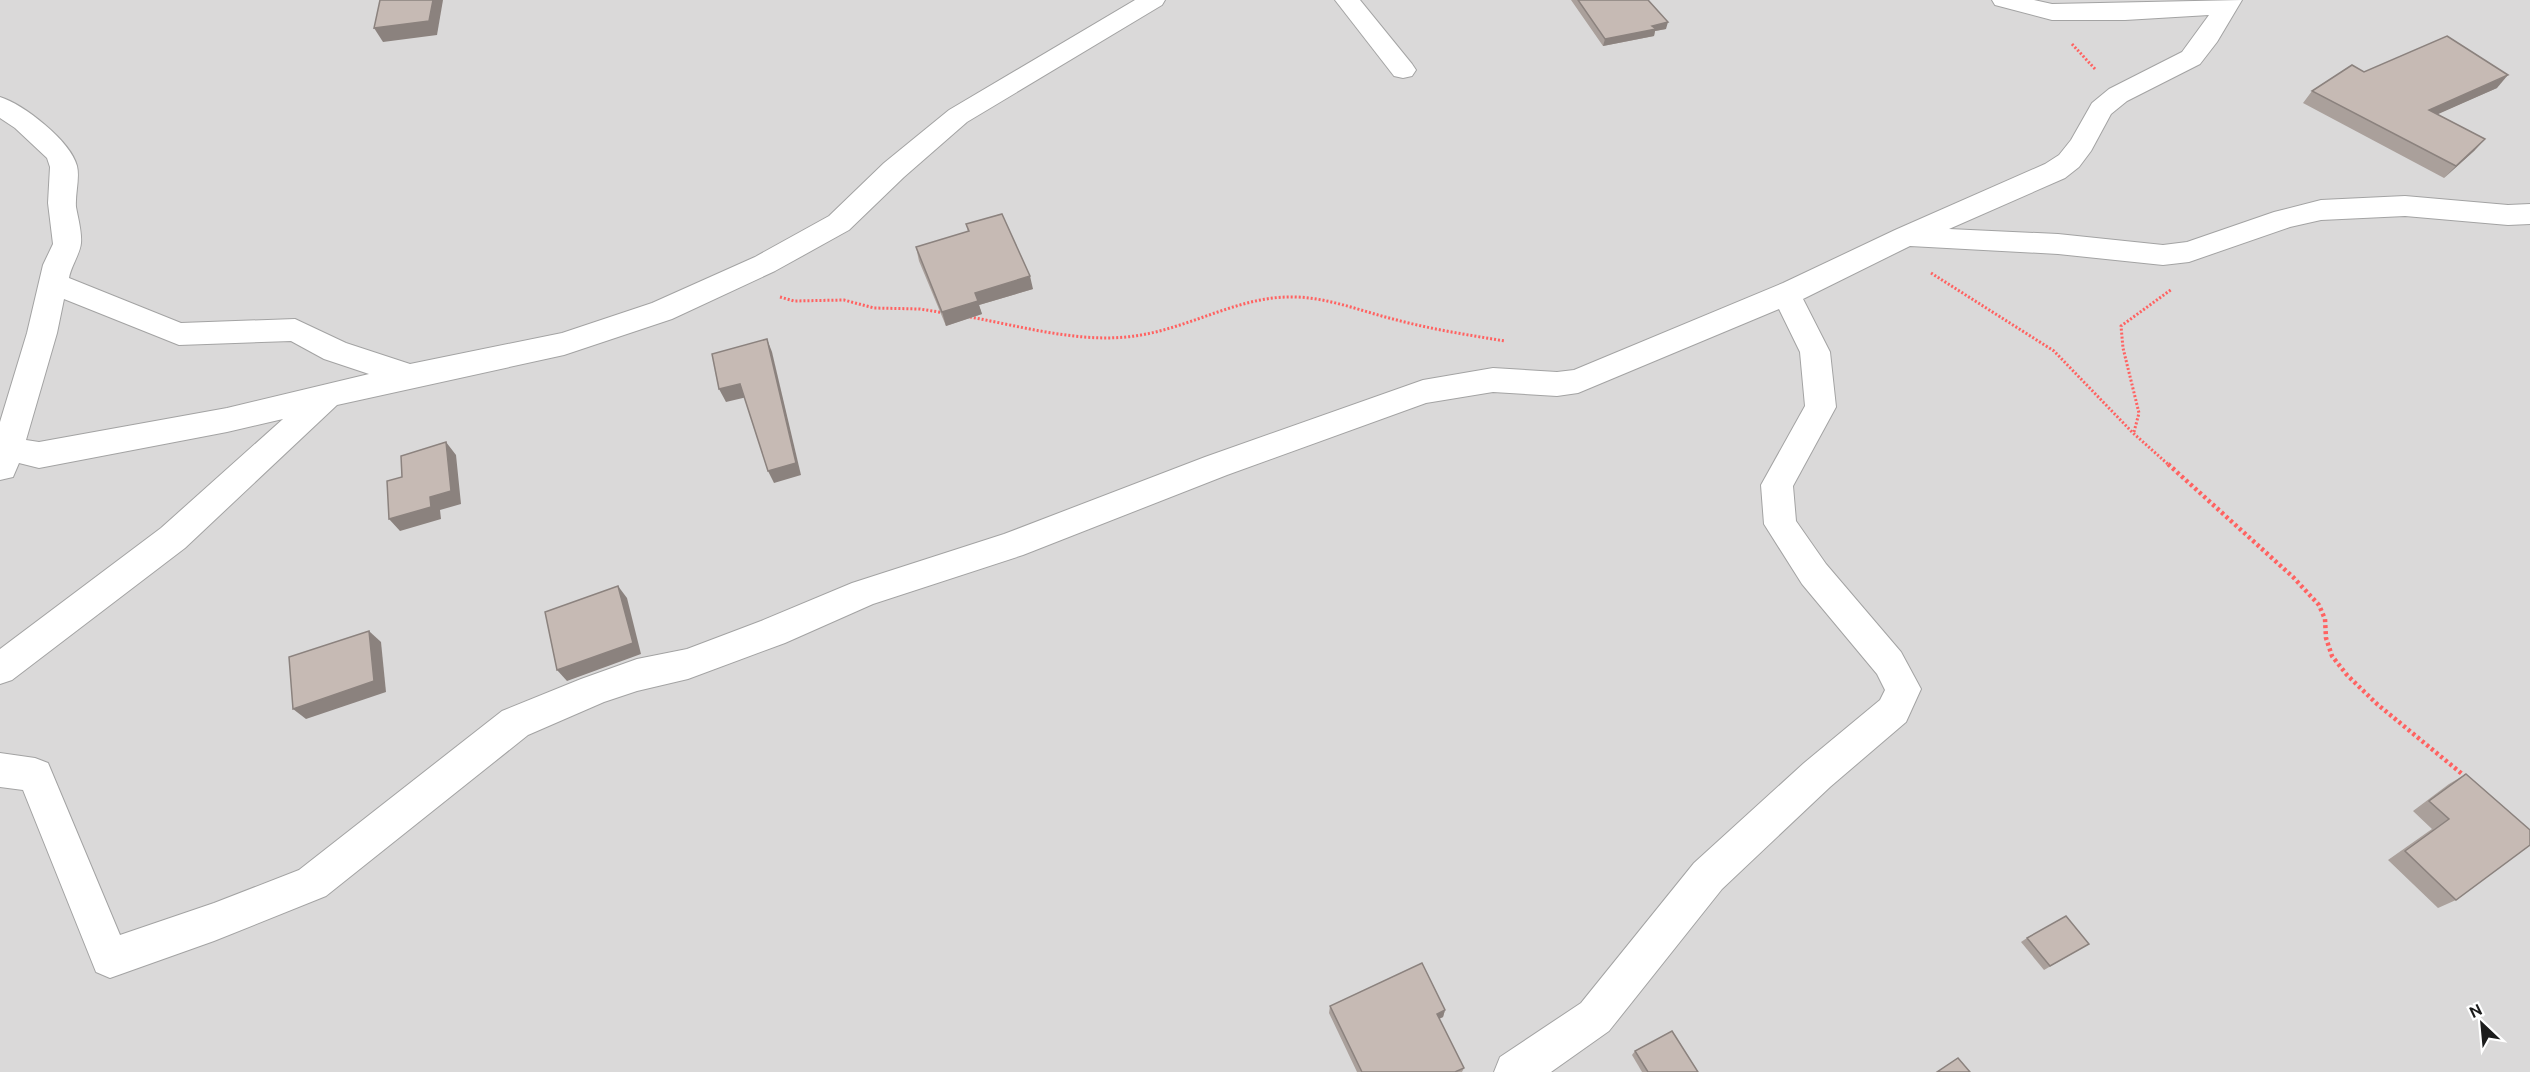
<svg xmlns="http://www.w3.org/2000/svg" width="2530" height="1072" viewBox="0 0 2530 1072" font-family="Ubuntu,sans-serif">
<rect width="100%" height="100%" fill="#eee8e0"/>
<rect fill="#dad9d9" x="0" y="0" width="2530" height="1072"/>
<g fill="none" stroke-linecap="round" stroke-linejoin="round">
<defs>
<g id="street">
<path d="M1135 0H1165L1162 5 967 122 904 177 849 230 775 271 672 319 564 355 337 405 185 548 12 680 0 684V649L161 528 283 419 227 432 39 468 19 463 13 477 0 480V422L27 333 43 265 53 244 48 203 50 167 47 158 15 128 0 118V97C23 104 71 141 77 166 80 178 75 194 76 207 78 218 82 232 81 243 80 254 71 266 69 278L181 323 295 319 346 343 410 364 562 333 652 303 755 257 829 216 884 163 949 110ZM64 299 179 345 291 341 324 359 369 374 227 408 39 442 26 440 57 333Z"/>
<polygon points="1335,0 1360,0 1412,64 1416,70 1412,76 1403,78 1394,76"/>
<polygon points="1992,0 2034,0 2052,4 2242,0 2217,42 2200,64 2127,101 2111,114 2091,151 2079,167 2065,178 1949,229 2058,234 2163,245 2187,242 2274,212 2321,200 2405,196 2508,205 2530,204 2530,224 2508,225 2405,216 2321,220 2290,227 2189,262 2163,265 2058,254 1910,246 1803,299 1830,352 1836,407 1793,486 1796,521 1826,564 1901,652 1921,689 1906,722 1830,787 1722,889 1609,1031 1551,1072 1494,1072 1500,1057 1581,1003 1694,863 1804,763 1880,700 1885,690 1877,674 1802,584 1764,524 1761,485 1805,406 1800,352 1779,309 1578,393 1557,396 1493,392 1426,403 1227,475 1023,555 873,604 785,643 688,679 637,691 604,702 528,735 326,896 214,941 110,978 96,972 23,790 0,787 0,753 35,758 48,763 120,935 214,903 299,870 502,711 581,679 637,659 687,649 761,621 852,583 1004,534 1205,457 1423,380 1493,368 1557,372 1574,370 1783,283 1895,230 2045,164 2059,155 2071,140 2092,103 2109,89 2182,52 2209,15 2125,20 2052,20 1995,5"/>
</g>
</defs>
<use href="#street" stroke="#a3a3a3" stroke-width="2"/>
<g stroke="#ff6261" stroke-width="3" stroke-dasharray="2 2" stroke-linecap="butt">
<polyline points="2072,44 2095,69"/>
<polyline points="1931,273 2054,351 2133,433 2170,466"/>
<polyline points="780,297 794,301 844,300 874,308 920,309 945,313"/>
<path d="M970 317C1025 327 1085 345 1141 335 1194 326 1242 295 1296 297 1329 298 1361 311 1393 319 1430 329 1468 335 1505 341"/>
<polyline points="2134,432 2139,413 2123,348 2121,326 2172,289"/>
</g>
<polyline stroke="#ff6261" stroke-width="4.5" stroke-dasharray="3 3" stroke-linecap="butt" points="2168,464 2293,577 2319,605 2325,619 2326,638 2332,656 2347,675 2377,704 2467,778"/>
<use href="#street" fill="#fff" fill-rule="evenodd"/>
</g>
<g fill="#aaa09b">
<polygon points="1571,0 1648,0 1666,29 1655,31 1654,36 1603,46"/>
<polygon points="2364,72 2497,88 2437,114 2485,139 2474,151 2444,178 2303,103 2312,91"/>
<polygon points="966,224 1033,289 979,305 982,314 946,326 919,261 916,247 968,232"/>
<polygon points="2466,774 2456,900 2438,908 2388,860 2432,829 2413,811 2449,784"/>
<polygon points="2027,938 2089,944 2044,970 2021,942"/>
<polygon points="1330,1006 1445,1010 1443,1017 1439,1019 1464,1068 1462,1072 1357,1072 1329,1013"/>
<polygon points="1635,1051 1698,1072 1642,1072 1632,1055"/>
</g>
<g fill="#8b827e">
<polygon points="433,0 443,0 437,35 383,42 374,28"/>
<polygon points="1668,22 1666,29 1655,31 1654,36 1603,46 1605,39"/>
<polygon points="2508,75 2497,88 2418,123 2429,110"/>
<polygon points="2485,139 2474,151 2444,178 2456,166"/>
<polygon points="1030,276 1033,289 979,305 982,314 946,326 942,312 975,293"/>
<polygon points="767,339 772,352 801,475 774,483 768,471"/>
<polygon points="740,384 747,397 726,402 719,389"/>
<polygon points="446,442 456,455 461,504 440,510 441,519 400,531 389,519 430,497"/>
<polygon points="618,586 627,598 641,654 567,681 557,670"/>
<polygon points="369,631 381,642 386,692 306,719 293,709"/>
<polygon points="1445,1010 1443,1017 1434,1021 1437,1014"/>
</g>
<g fill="#c6bab4" stroke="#8b827e" stroke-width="1.5">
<polygon points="380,0 433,0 429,21 374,28"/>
<polygon points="1578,0 1648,0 1668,22 1652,26 1656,29 1605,39"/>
<polygon points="2447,36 2508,75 2429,110 2485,139 2456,166 2312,91 2352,65 2364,72"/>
<polygon points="1002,214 1030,276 975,293 978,301 942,312 916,247 969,231 966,224"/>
<polygon points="767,339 796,463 768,471 740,384 719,389 712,354"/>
<polygon points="446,442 451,491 430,497 431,507 389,519 387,481 402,477 401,456"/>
<polygon points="618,586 633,643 557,670 545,612"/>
<polygon points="369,631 374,681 293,709 289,657"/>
<polygon points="2466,774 2530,830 2530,845 2456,900 2405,851 2449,819 2429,801"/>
<polygon points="2066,916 2089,944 2050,966 2027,938"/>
<polygon points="1422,963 1445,1010 1437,1014 1464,1068 1455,1072 1362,1072 1330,1006"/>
<polygon points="1672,1031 1698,1072 1648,1072 1635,1051"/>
<polygon points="1958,1058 1970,1072 1937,1072"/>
</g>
<g transform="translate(2482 1024) rotate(334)" stroke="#ffffff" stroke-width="4.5" paint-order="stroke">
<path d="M0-4.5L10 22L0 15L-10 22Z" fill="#1c1c1c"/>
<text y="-9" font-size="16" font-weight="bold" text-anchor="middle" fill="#1c1c1c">N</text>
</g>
</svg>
